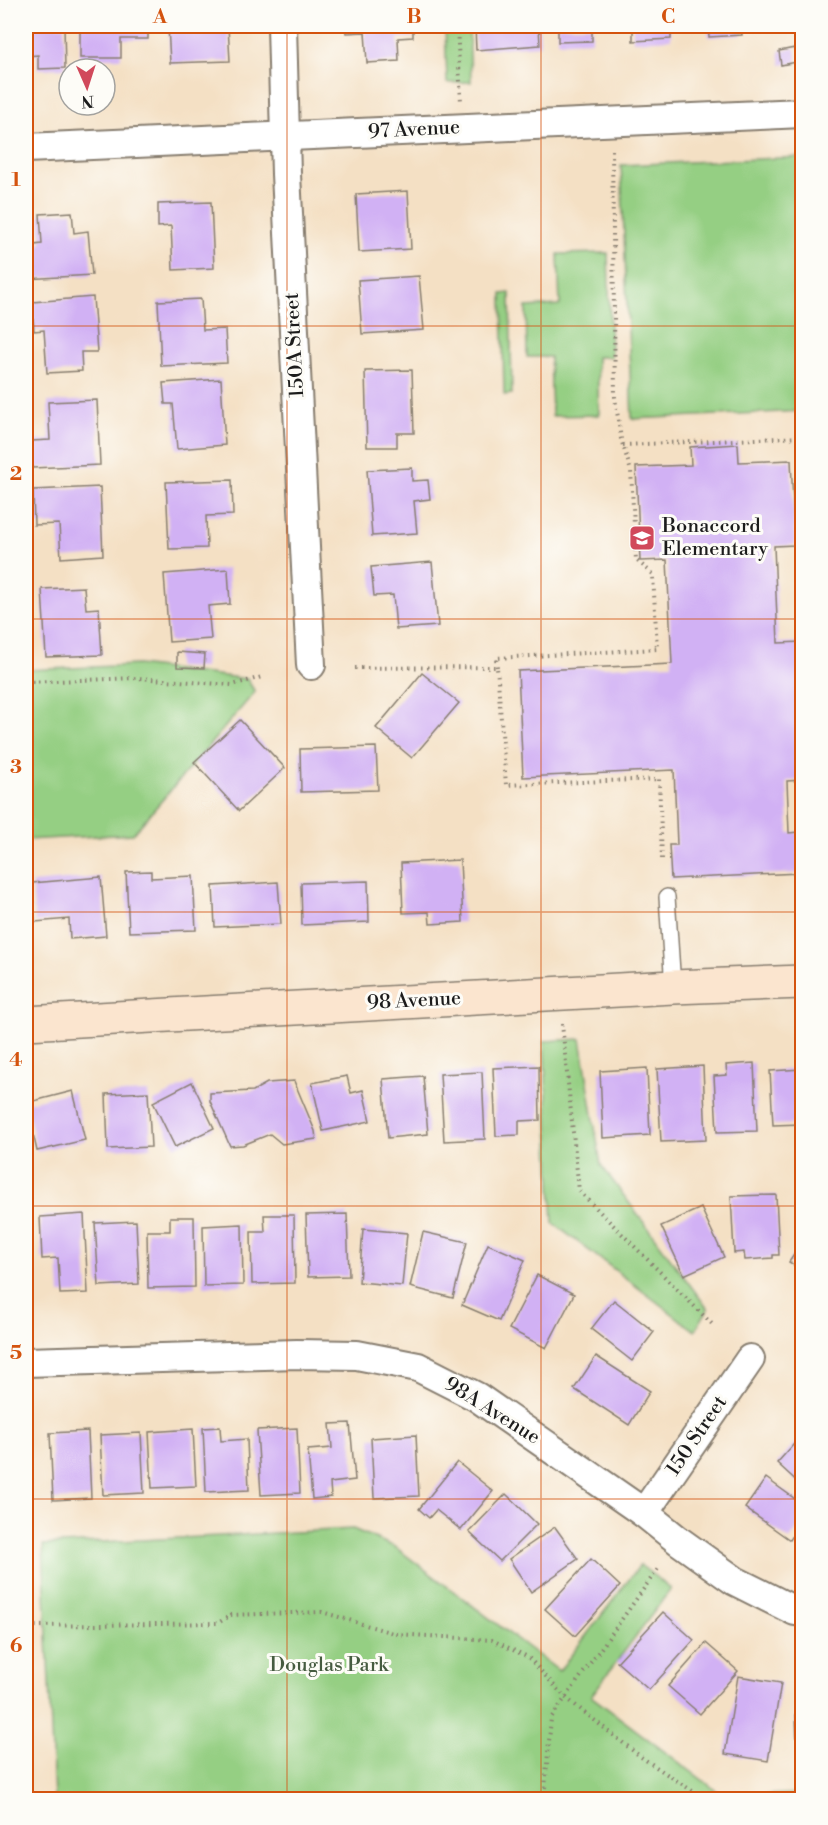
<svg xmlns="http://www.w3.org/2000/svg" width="828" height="1825" viewBox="0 0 828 1825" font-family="'Libre Bodoni',serif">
<rect width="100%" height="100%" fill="#fdfcf7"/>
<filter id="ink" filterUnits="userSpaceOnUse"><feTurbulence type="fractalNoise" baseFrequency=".0167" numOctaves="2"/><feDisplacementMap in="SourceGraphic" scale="12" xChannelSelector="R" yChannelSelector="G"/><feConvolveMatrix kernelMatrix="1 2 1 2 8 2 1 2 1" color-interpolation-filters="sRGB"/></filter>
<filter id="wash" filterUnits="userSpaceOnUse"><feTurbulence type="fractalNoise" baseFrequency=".008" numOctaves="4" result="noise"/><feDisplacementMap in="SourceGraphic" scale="24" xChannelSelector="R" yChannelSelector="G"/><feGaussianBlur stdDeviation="1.35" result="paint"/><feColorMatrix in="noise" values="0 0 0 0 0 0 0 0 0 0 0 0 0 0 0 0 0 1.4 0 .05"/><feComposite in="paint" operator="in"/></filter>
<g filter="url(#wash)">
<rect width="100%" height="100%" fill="#f4e0c4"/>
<g fill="#95cf83" stroke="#587650" stroke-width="1.5">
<polygon points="445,26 469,26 471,82 447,83"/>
<polygon points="802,157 802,411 632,419 621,165"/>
<polygon points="608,253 611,357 597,357 599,415 552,416 550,357 527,357 526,307 560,305 558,254"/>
<polygon points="510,293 512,394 504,395 502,294"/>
<polygon points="138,665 247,679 255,692 133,834 26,840 26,670"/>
<polygon points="581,1039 601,1165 708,1309 695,1331 553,1223 544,1041"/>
<polygon points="353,1529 395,1547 559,1671 640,1565 671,1589 591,1696 725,1797 802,1793 802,1799 54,1799 43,1545"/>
</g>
<g id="blocks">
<g fill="#d1b1f4">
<polygon points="26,26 64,26 65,68 38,69 38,55 26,56"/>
<polygon points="80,26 148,26 148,39 121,39 121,58 80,58"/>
<polygon points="168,26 228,26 230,61 170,63"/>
<polygon points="345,26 413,26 413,37 398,38 399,61 367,63 365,32 346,33"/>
<polygon points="475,26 539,26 540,45 476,50"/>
<polygon points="558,26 592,26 592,41 558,42"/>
<polygon points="633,26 671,26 671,39 633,41"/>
<polygon points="708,26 741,26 742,35 709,37"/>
<polygon points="795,48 797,62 781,65 779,51"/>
<polygon points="408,191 411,249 359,252 356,194"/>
<polygon points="211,202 214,268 173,270 171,226 158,227 158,204"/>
<polygon points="72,212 74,233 88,231 92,275 26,279 26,246 42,244 40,214"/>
<polygon points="419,276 424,330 362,334 358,280"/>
<polygon points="93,297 97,352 81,352 82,371 47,373 44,330 34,331 32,302"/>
<polygon points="201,299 203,330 225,329 227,363 161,366 158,301"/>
<polygon points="412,370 414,433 397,433 397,447 367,447 365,371"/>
<polygon points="221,379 225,445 177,449 173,404 165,404 163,383"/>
<polygon points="97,400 100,465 32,468 31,441 50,440 48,402"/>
<polygon points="738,444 739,462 791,460 795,545 774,546 778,643 802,642 802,780 787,781 789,833 798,832 800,873 671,879 669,845 677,845 674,770 523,777 518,671 672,664 667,560 640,561 636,467 691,465 690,447"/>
<polygon points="412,468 412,481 428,480 430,499 414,501 417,533 372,536 367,470"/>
<polygon points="232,480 233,515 206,516 207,548 169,549 166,482"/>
<polygon points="100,487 103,555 61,558 59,524 34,525 33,490"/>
<polygon points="432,562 438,626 396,629 393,595 374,596 371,567"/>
<polygon points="228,569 230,604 208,606 211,639 169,642 164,574"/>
<polygon points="84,587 86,609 99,608 102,655 46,657 42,589"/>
<polygon points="177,652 205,654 204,668 177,667"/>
<polygon points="422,673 459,703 412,758 376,728"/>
<polygon points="240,720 285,768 239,811 194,762"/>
<polygon points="376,747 378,790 301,792 300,749"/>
<polygon points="460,860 463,922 430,924 429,912 403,913 401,863"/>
<polygon points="151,871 151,878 193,876 196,930 129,932 126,872"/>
<polygon points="101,877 106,936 70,939 69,919 35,922 32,883"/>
<polygon points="368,881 369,922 302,925 301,883"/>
<polygon points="278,882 281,924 215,927 213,886"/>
<polygon points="754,1063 757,1131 717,1132 714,1076 727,1075 726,1065"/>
<polygon points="539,1066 540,1120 519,1121 519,1135 496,1136 493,1068"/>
<polygon points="703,1066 706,1140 661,1142 657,1069"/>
<polygon points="647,1068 650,1135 603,1138 600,1071"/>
<polygon points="802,1069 802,1124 773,1125 770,1071"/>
<polygon points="482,1072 485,1139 444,1141 440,1074"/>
<polygon points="347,1076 351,1093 363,1090 370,1121 323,1131 312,1083"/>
<polygon points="423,1076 428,1134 388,1138 383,1079"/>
<polygon points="294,1081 315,1131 316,1139 282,1144 270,1134 243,1145 230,1146 210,1101 210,1093 253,1091 267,1083"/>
<polygon points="192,1082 214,1128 175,1147 153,1102"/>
<polygon points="73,1091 85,1140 37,1151 26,1103"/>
<polygon points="148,1092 151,1147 108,1149 106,1094"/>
<polygon points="776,1195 779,1255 773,1255 773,1258 745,1260 744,1252 734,1253 731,1196"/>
<polygon points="701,1208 724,1257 684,1275 661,1226"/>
<polygon points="84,1214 88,1293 60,1294 58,1258 42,1259 40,1217"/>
<polygon points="347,1214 349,1276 308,1277 306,1215"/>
<polygon points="264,1215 294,1215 295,1283 252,1284 251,1232 265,1232"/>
<polygon points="170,1217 194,1217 195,1287 148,1288 147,1231 170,1231"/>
<polygon points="136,1221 139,1284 99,1286 95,1223"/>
<polygon points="242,1224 243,1285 204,1286 203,1226"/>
<polygon points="363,1229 407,1233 402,1286 359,1282"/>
<polygon points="423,1232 467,1242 453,1298 410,1287"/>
<polygon points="802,1243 802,1270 789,1262"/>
<polygon points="488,1244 525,1260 499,1321 462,1305"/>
<polygon points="537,1275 574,1294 546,1348 509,1329"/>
<polygon points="614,1300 654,1332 632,1361 591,1329"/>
<polygon points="596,1356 650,1391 629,1425 574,1389"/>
<polygon points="350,1423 355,1480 330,1483 331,1497 312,1499 308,1450 332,1448 330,1424"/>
<polygon points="220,1427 221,1441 247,1439 249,1490 206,1492 203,1428"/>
<polygon points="297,1428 300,1493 261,1495 257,1430"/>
<polygon points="193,1429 196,1486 152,1488 149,1432"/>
<polygon points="88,1431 91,1498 53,1500 50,1433"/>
<polygon points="141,1433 144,1493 103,1495 100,1435"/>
<polygon points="416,1435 419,1496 374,1498 371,1438"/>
<polygon points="802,1435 802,1486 777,1463"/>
<polygon points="457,1462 493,1491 461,1530 436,1510 429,1518 419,1509"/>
<polygon points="766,1478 802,1504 802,1522 790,1540 745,1508"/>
<polygon points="506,1494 537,1524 500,1561 469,1532"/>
<polygon points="555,1527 578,1559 531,1592 509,1559"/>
<polygon points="591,1559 620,1586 575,1636 545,1609"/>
<polygon points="663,1612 694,1640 649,1690 617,1662"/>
<polygon points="706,1643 738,1671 700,1714 668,1686"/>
<polygon points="738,1676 781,1683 768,1761 725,1754"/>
<polygon points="795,1686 802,1686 802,1745 797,1745"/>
</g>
</g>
</g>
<g filter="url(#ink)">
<use href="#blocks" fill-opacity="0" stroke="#887e70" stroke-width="1.5"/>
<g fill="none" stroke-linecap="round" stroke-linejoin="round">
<defs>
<polyline id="lane" points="667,897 673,987"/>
<g id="street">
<polyline points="282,26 286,174 311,665"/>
<polyline points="26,148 802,113"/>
<polyline points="26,1362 297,1354 357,1355 418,1367 477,1397 644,1513 679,1541 735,1581 795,1611 802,1612"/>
<polyline points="644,1513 750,1359"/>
</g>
<polyline id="secondary" points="26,1023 673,987 802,982"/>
</defs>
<use href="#lane" stroke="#887e70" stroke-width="18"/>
<use href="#street" stroke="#887e70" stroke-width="32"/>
<use href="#secondary" stroke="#887e70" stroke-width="36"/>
<g stroke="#887e70" stroke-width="4" stroke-dasharray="1.5 4.5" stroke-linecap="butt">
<polyline points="457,26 461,102"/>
<polyline points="623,445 802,437"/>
<polyline points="497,667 496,658 657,649 653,574 636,560 631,471 621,439 615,397 612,149"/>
<polyline points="355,668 497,667 506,785 659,779 662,859"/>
<polyline points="26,682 138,678 232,685 262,677"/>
<polyline points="562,1024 579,1191 714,1326"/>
<polyline points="35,1626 218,1623 231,1615 322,1612 396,1634 492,1640 528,1657 565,1697 641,1757 706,1800"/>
<polyline points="544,1800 551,1718 660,1566"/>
</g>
<use href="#lane" stroke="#fff" stroke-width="15"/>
<use href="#street" stroke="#fff" stroke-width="28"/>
<use href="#secondary" stroke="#fbe5cf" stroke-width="33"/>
</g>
</g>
<path fill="none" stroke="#d4530e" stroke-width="1.5" stroke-opacity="0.55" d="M287 26V1800M541 26V1800M26 326H802M26 619H802M26 912H802M26 1206H802M26 1499H802"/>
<defs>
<symbol id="school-square" viewBox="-11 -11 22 22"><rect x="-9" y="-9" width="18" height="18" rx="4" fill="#d1495b" stroke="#fdfcf7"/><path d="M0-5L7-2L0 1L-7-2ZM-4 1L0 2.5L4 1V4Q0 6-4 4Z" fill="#fff"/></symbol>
</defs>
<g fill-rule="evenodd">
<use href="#school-square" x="627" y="523" width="30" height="30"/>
</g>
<g text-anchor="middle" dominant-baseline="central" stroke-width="6" stroke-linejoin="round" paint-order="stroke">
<g font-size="20" fill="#1c1c1c" stroke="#fdfcf7">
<text transform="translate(414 130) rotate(-3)">97 Avenue</text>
<text transform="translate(295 345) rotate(-93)">150A Street</text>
<text transform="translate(414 1001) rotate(-3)">98 Avenue</text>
<text transform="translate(492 1411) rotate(32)">98A Avenue</text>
<text transform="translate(697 1436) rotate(-56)">150 Street</text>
</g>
<g font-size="20" fill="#1c1c1c" stroke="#fdfcf7" text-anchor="start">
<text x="662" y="526">Bonaccord<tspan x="662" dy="23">Elementary</tspan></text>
</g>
<g font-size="20" fill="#465b40" stroke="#fdfcf7">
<text x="329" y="1665">Douglas Park</text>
</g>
</g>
<rect width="828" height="1825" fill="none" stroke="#fdfcf7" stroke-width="66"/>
<g transform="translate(87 87) rotate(177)"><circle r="28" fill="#fdfcf7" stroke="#a3a29f" stroke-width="1.5"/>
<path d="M0-4.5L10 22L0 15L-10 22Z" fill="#d1495b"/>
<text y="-9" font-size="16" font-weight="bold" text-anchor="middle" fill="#1c1c1c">N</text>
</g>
<rect x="33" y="33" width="762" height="1759" fill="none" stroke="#d4530e" stroke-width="2"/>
<g font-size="20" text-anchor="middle" font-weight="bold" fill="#d4530e">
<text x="160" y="23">A</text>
<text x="414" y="23">B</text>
<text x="668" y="23">C</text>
<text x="16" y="186">1</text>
<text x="16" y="480">2</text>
<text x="16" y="773">3</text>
<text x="16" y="1066">4</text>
<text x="16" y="1359">5</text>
<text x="16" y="1652">6</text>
</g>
</svg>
